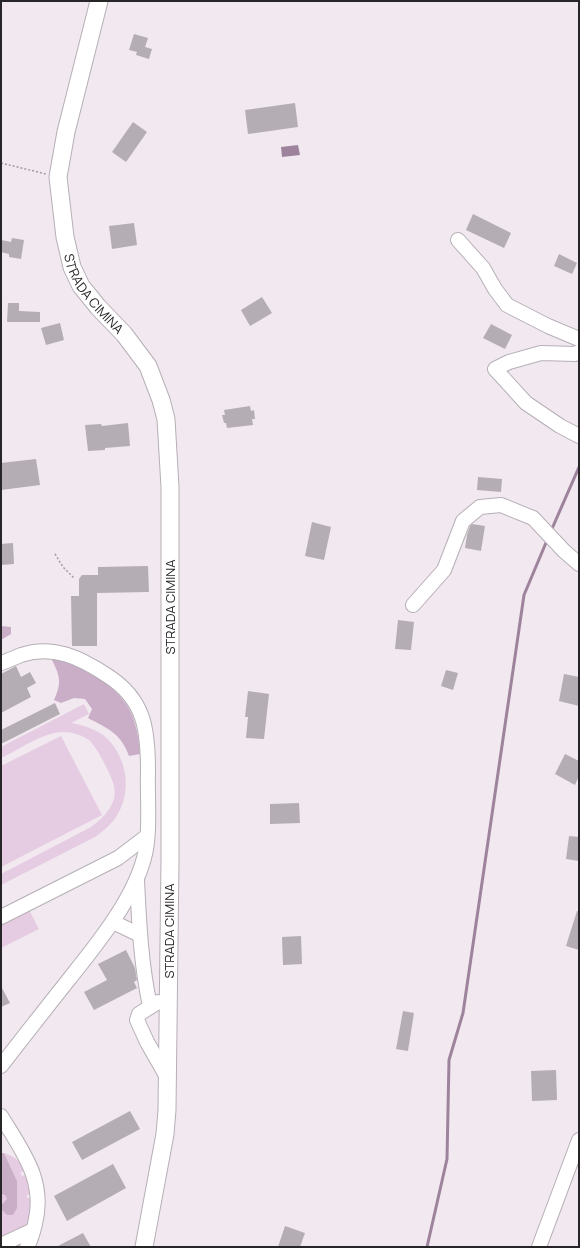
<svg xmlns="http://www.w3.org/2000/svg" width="580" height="1248" viewBox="0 0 580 1248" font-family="Manrope,sans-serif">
<rect width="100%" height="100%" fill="#f1e8f0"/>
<g fill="#e5cce2">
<path d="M84 704 89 714 71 723C82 725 93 728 103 735 128 755 134 795 113 821 108 827 102 832 95 837L1 885V874L91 827C101 820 110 811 114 799 115 793 115 786 112 780 109 771 96 746 89 740 82 735 72 732 63 732 43 732 19 750 1 758V747Z"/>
<polygon points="61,736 102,815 1,867 1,766"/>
<polygon points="28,908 39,929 1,948 1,921"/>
<path d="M4 1153C14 1156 20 1161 25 1170L20 1173 22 1176 27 1174 32 1194 27 1195V1198H32L29 1222 24 1226 4 1236 1 1234V1194H5L7 1199 2 1209 17 1181Z"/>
</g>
<g fill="#caaec7">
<polygon points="1,626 11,627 11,634 1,640"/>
<path d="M60 659C86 668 122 689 132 715 137 728 139 740 140 754L129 756C121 733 108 729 88 718L92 709 85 699 74 698 61 703 54 700C62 683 60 676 52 660Z"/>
<polygon points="1,1153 4,1153 17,1181 17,1208 13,1215 7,1215 2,1210 2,1204 7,1199 5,1195 1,1194"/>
</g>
<polygon fill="#9d839b" points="298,145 300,155 282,157 281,147"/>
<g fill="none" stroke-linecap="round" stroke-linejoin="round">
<g stroke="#9d839b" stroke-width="3">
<polyline points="551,531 579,467"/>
<polyline points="427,1247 447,1159 449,1060 463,1013 524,595 548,538"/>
</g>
</g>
<g fill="#b5adb4">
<polygon points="134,34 148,38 145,47 152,49 149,59 136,55 137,52 129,50"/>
<polygon points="295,103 298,127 248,134 245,110"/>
<polygon points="133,122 147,132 126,162 112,152"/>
<polygon points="473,214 511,233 504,248 466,230"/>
<polygon points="134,223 137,245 112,249 109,226"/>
<polygon points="12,238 24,240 21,259 9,257 9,254 1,252 1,240 11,242"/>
<polygon points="559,254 577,263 572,274 554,266"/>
<polygon points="262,297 272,313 250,326 241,310"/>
<polygon points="8,303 19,303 19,311 40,312 40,322 7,322"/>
<polygon points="60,323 64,340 46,345 41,328"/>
<polygon points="491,324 512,335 505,349 483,338"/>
<polygon points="250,406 251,411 254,410 255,419 252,419 253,425 227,428 226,423 224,423 222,415 225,415 224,410"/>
<polygon points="128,423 130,446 105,448 105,450 88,451 85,425 101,424 102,426"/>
<polygon points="36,459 40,485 1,490 1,463"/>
<polygon points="478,477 502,479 501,492 477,490"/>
<polygon points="312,522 331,527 324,560 305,556"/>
<polygon points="472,524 485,526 481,551 465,548 467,535 470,526"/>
<polygon points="13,543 14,564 1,565 1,544"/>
<polygon points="148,566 149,592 97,593 97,646 72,646 71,596 79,596 79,579 82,575 98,575 98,567"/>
<polygon points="398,620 414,622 411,650 395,649"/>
<polygon points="16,666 21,677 30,672 36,683 27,688 31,697 1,713 1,674"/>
<polygon points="446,670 458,673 453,690 441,686"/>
<polygon points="564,674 579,677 579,706 559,701"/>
<polygon points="248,691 269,694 264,739 246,738 248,717 245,717"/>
<polygon points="55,703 60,714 1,744 1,730"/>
<polygon points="565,754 579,761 579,776 575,785 555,774"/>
<polygon points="299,803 300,823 270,824 270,804"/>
<polygon points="569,836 579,837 579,861 566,859"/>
<polygon points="577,911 579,911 579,950 566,946"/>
<polygon points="301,936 302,964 283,965 282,937"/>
<polygon points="126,950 135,968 137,980 134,982 137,988 94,1010 84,992 107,980 98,964"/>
<polygon points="1,986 10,1003 1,1007"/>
<polygon points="403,1011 414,1013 408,1051 396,1049"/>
<polygon points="556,1070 557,1100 532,1101 531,1071"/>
<polygon points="130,1111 140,1129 82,1160 72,1142"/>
<polygon points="113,1164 126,1188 67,1221 54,1196"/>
<polygon points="285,1226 305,1233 300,1247 278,1247"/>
<polygon points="83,1233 91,1247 56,1247"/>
</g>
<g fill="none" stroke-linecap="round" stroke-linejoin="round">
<defs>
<g id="minor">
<polyline points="458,240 483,268 495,289 507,305 548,326 579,339"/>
<polyline points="579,352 575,354 541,353 509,362 495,369 526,403 560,426 579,436"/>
<polyline points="413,605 444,570 463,521 480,507 501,505 533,518 564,551 579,564"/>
<path d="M1 663C7 661 14 658 21 655 53 644 81 658 108 676 145 700 148 730 148 771 147 796 151 834 144 858 133 900 97 944 70 978 47 1007 24 1036 1 1066"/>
<path d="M137 880C139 922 141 965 150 1006"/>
<polyline points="1,917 118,858 147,836"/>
<polyline points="113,922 140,935"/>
<polyline points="158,1002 139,1014 137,1020 147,1042 167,1077"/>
<path d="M1 1116C22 1151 46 1180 35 1224 33 1232 31 1240 27 1247"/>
<polyline points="1,1245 33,1230"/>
<polyline points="539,1247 579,1140"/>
</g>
<g id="major">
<path id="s1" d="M99 1 66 132 58 177 65 237 72 267 81 286 98 307 124 334 148 366 161 400 166 419 170 487V860L167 1110 165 1134 144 1247"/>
</g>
</defs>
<use href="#minor" stroke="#b6afb6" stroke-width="16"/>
<use href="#major" stroke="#b6afb6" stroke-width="19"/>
<g stroke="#a39ca2" stroke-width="1.5" stroke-dasharray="2 2" stroke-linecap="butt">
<polyline points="1,163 46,174"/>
<polyline points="55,554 63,567 74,578"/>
</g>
<use href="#minor" stroke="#fff" stroke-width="14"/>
<use href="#major" stroke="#fff" stroke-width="17"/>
</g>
<g text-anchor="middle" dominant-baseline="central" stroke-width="3" stroke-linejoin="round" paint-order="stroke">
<g font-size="13" fill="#282528" stroke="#fff">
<text stroke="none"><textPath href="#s1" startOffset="306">STRADA CIMINA</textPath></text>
<text transform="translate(170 607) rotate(-90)">STRADA CIMINA</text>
<text transform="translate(169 931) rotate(-90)">STRADA CIMINA</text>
</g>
</g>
<rect width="580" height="1248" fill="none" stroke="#282528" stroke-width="4"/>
</svg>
